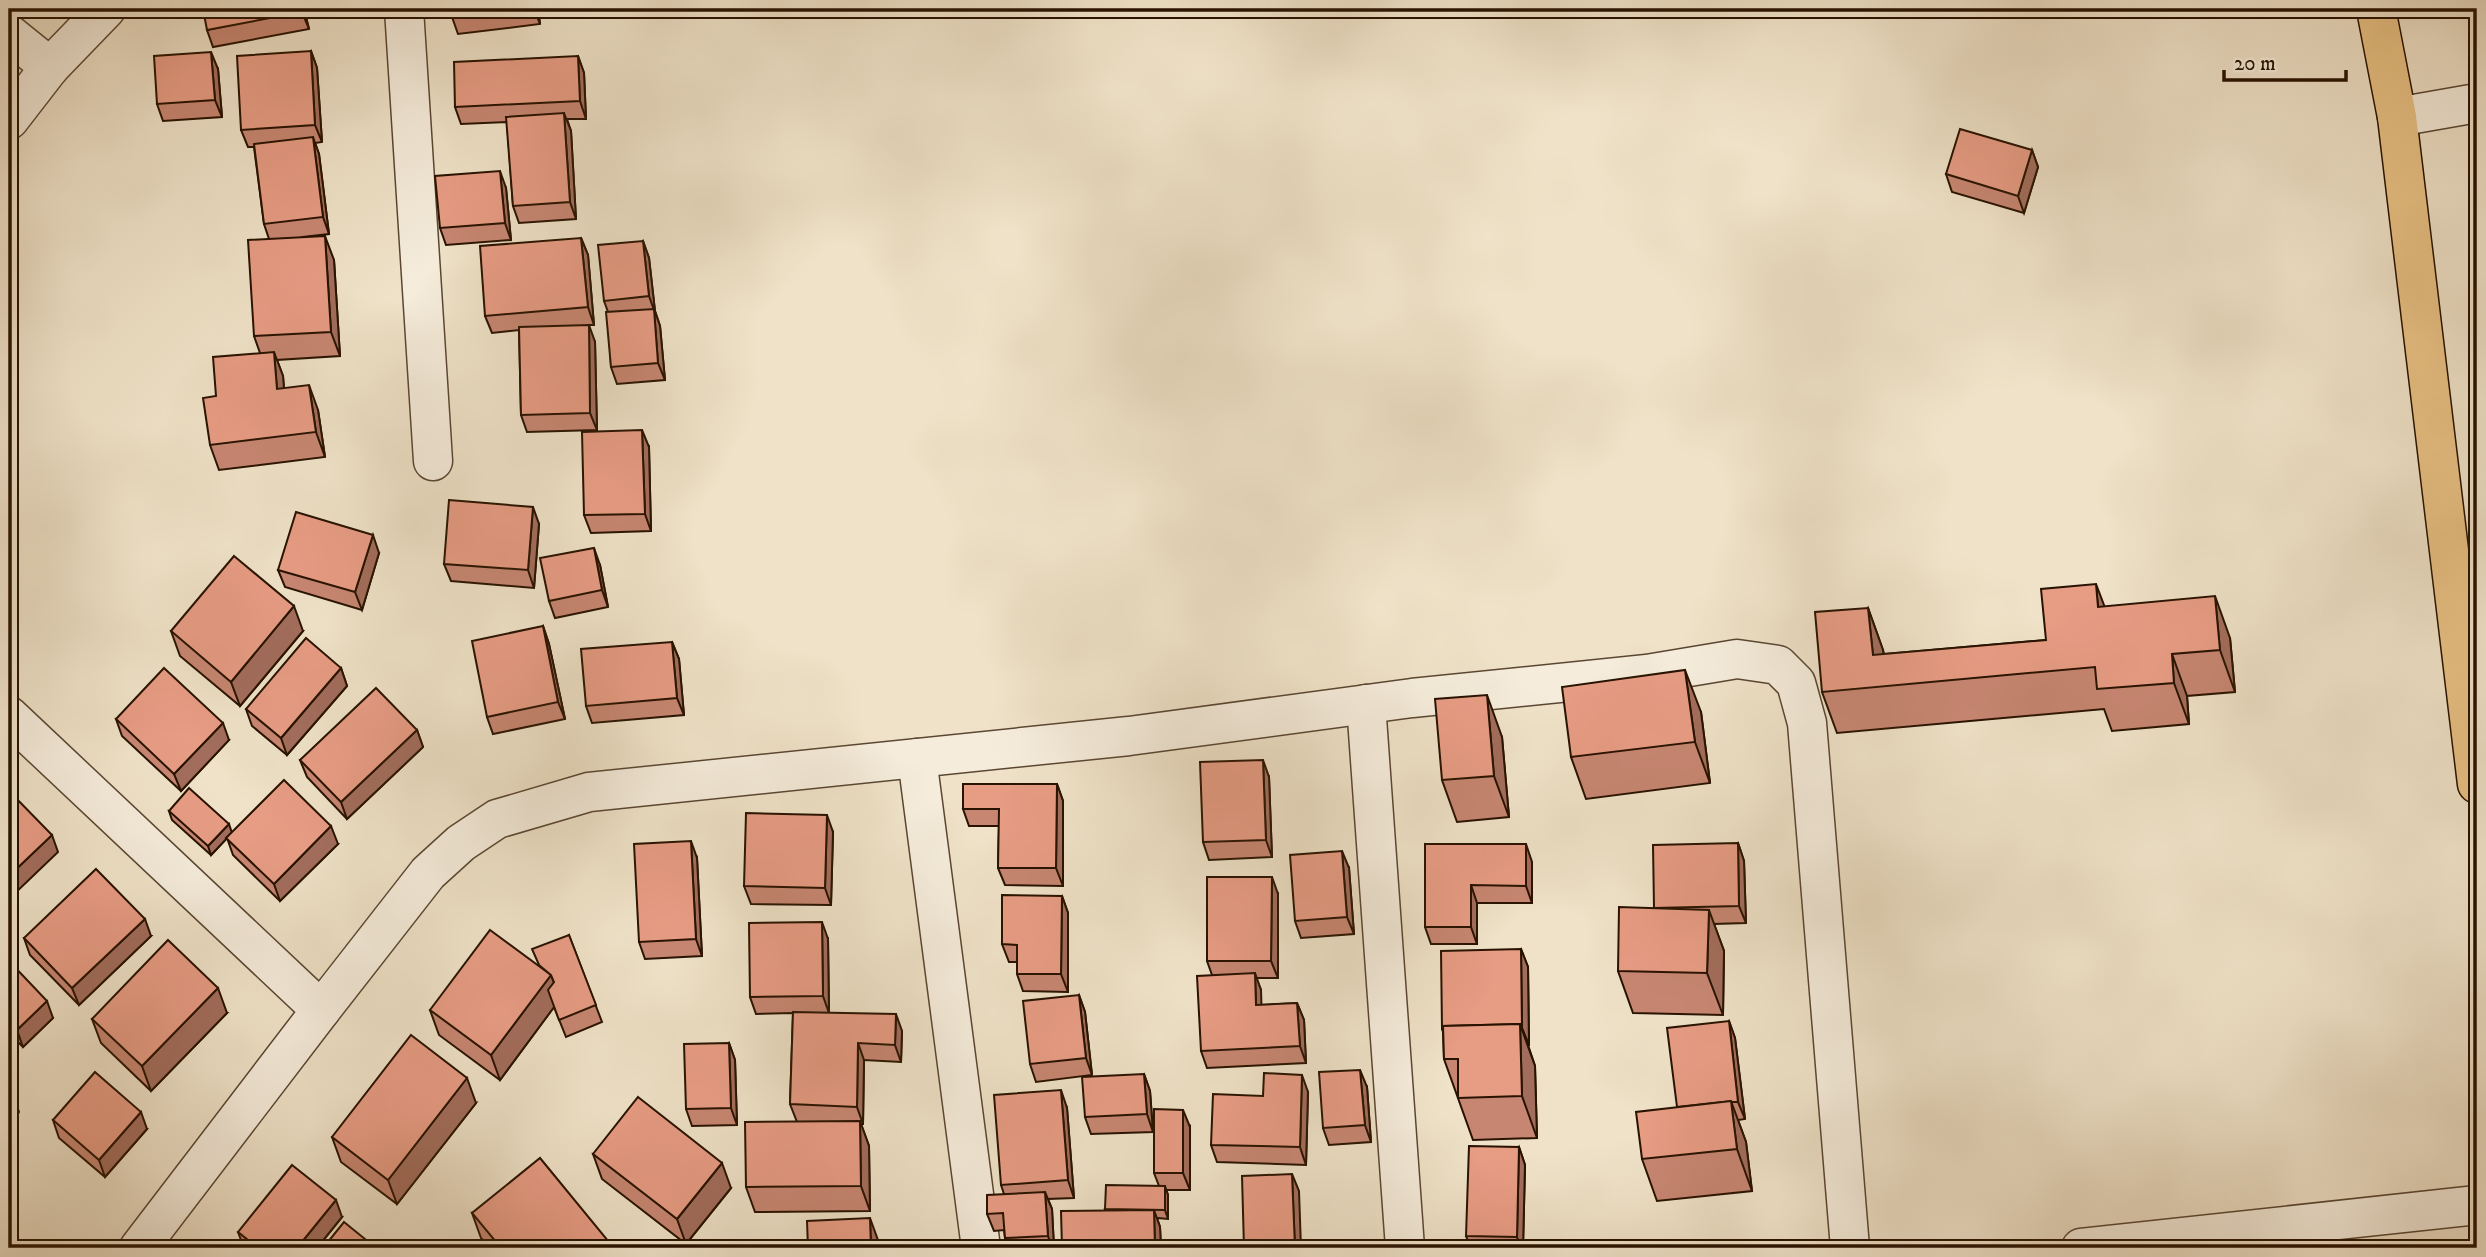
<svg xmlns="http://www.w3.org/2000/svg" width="2486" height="1257" viewBox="0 0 2486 1257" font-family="'IM FELL DW Pica',serif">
<rect width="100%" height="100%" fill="#efe2c8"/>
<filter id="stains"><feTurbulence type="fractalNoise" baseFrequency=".00286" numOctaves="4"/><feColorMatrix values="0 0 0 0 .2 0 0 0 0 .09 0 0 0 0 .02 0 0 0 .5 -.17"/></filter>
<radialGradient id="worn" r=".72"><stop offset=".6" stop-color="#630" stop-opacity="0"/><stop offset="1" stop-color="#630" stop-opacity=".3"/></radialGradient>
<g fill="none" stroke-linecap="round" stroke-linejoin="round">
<defs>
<g id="minor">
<polyline points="404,9 433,461"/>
<polyline points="9,34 50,67 9,120"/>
<polyline points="50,67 106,9"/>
<polyline points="2397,117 2477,103"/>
<polyline points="1366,704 1405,1248"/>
<polyline points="9,716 321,1010 139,1248"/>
<polyline points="917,758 981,1248"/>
<polyline points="321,1010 428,873 461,843 497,819 589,792 1129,736 1412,698 1647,674 1737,659 1778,665 1796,683 1807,723 1850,1248"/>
<polyline points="2081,1248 2477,1205"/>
</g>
<polyline id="major" points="2376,9 2397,117 2477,784"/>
</defs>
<use href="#minor" stroke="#5a4632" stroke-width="41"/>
<use href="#major" stroke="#281200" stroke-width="41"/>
<use href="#minor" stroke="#f5ecdb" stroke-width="38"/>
<use href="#major" stroke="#e8c184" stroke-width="38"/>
</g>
<g fill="#c78672" stroke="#281200" stroke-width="2">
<polygon points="304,9 309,29 213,47 207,30"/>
<polygon points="451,9 538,9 540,24 458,34 452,17"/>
<polygon points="311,51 317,68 322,142 315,143 319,154 329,234 303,237 334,260 340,356 277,360 283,376 284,388 318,410 325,457 219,470 210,445 216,396 260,353 254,336 269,239 264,224 254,147 248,147 241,130"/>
<polygon points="578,56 584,73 586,119 567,119 571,131 576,219 519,223 513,206 507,122 461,124 455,107"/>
<polygon points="218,69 222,117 163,121 157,104"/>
<polygon points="2032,150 2038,167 2024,213 1952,192 1946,174"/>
<polygon points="506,188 511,240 446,245 440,228"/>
<polygon points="581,238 588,255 594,325 588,325 595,342 597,430 527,432 521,415 519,330 492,333 485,316"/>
<polygon points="643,241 649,258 655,311 660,326 665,380 617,384 611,367 608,312 604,301"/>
<polygon points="649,447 651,531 591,533 584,515"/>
<polygon points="539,524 534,588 451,581 444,564"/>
<polygon points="379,553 362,610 285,587 278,570"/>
<polygon points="600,565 608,607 555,618 549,601"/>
<polygon points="2105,607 2230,638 2235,692 2187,696 2189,724 2112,731 2104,709 1837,733 1822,692 1868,608 1883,650 1884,654 2046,640"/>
<polygon points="543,626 549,644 565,719 493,734 487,717"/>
<polygon points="171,631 303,631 240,706 180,656"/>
<polygon points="672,642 679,659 684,715 592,723 586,706"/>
<polygon points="341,668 347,686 287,755 252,726 246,709"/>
<polygon points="1701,712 1710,783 1586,799 1571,757"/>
<polygon points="116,719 229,740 181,791 122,736"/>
<polygon points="417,730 423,747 347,819 307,777 300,760"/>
<polygon points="1502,737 1509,817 1457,822 1442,780"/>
<polygon points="1269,777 1272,857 1209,860 1203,842"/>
<polygon points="1057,784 1063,801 1063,886 1005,885 998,868 999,826 969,826 963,809"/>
<polygon points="169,811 232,832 338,844 280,901 233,855 227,838 211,855 172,820"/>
<polygon points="833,832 831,905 751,904 744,886"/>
<polygon points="1738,843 1744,861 1746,923 1714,924 1724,951 1723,1015 1633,1013 1618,971 1654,908"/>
<polygon points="1425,844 1532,862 1532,903 1477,903 1477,944 1431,944 1425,927"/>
<polygon points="697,858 702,956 645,959 639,942"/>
<polygon points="1349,868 1354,934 1301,938 1295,921"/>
<polygon points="1278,894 1278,978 1256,978 1261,990 1261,1005 1297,1003 1304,1020 1306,1063 1207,1068 1201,1051 1212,975 1207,961"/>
<polygon points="1062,896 1068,913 1068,992 1023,991 1017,974 1017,962 1009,962 1002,944"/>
<polygon points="569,935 602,1022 566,1037 554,1007 500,1080 439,1035 430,1010 538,965"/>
<polygon points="151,936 79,1005 30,955 24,938"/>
<polygon points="828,939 829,1013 902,1031 901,1062 864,1060 863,1124 861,1124 869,1146 870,1211 755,1212 746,1187 797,1122 790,1104 793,1013 756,1014 750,997"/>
<polygon points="1521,949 1528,967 1529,1045 1528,1045 1535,1066 1537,1138 1473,1140 1444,1059 1443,1032 1442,1029"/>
<polygon points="9,961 53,1018 23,1047 9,1033"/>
<polygon points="1079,995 1085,1012 1092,1075 1036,1082 1030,1064"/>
<polygon points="227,1013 151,1091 101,1043 92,1019"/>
<polygon points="1729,1021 1735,1038 1745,1119 1738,1120 1746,1142 1752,1191 1657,1201 1642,1159 1677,1107"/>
<polygon points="729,1043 735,1060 737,1125 692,1126 686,1109"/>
<polygon points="1144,1074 1150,1091 1153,1132 1091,1134 1085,1117"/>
<polygon points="1367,1087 1371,1142 1329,1145 1323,1128"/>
<polygon points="1308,1092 1306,1165 1217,1162 1211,1145 1263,1096"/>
<polygon points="476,1103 397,1204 341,1162 332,1137"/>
<polygon points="1067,1108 1074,1198 1048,1199 1052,1209 1054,1248 1008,1248 1005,1238 1004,1230 994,1231 987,1214 1004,1194 1001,1185"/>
<polygon points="53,1120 147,1129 105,1177 59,1138"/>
<polygon points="1190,1127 1190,1190 1166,1190 1168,1195 1168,1219 1157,1218 1160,1227 1161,1248 1062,1248 1106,1210 1105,1209 1159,1186 1154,1173"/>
<polygon points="1519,1147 1525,1165 1523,1248 1471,1248 1466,1236"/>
<polygon points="593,1154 731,1188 686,1244 602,1179"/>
<polygon points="472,1213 611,1248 490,1248 481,1238"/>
<polygon points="342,1217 317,1248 244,1248 238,1232"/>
</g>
<g fill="#a26d5c" stroke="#281200" stroke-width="2">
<polygon points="302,9 304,9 309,29 302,12"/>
<polygon points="534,9 538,9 540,24"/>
<polygon points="311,51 317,68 322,142 315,125"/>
<polygon points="211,52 218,69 222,117 215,100"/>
<polygon points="578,56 584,73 586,119 580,101"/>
<polygon points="564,113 571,131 576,219 570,202"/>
<polygon points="313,137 319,154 329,234 323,217"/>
<polygon points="2032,150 2038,167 2024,213 2018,196"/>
<polygon points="500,171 506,188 511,240 505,223"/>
<polygon points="325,236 334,260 340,356 331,332"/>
<polygon points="581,238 588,255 594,325 588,307"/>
<polygon points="643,241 649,258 655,311 660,326 665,380 658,363 654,310 649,296"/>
<polygon points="589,325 595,342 597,430 590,413"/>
<polygon points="274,352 283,376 286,414 277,389"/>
<polygon points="309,385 318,410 325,457 316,432"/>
<polygon points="642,430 649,447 651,531 645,514"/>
<polygon points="533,507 539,524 534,588 528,570"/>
<polygon points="373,535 379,553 362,610 355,592"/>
<polygon points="594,548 600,565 608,607 602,590"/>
<polygon points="2096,584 2112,626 2098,607"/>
<polygon points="2215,596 2230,638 2235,692 2220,650"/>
<polygon points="294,606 303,631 240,706 231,682"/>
<polygon points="1868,608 1883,650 1887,686 1873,655"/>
<polygon points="543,626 549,644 565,719 558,702"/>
<polygon points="672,642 679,659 684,715 677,698"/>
<polygon points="2172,654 2187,696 2189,724 2174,683"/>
<polygon points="341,668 347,686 287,755 281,738"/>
<polygon points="1685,670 1701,712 1710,783 1695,742"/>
<polygon points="1487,695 1502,737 1509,817 1494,776"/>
<polygon points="223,723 229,740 181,791 174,774"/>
<polygon points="417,730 423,747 347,819 341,802"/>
<polygon points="1263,760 1269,777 1272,857 1266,840"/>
<polygon points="1057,784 1063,801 1063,886 1056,868"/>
<polygon points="827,815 833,832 831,905 825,888"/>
<polygon points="229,824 232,833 211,855 208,846"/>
<polygon points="331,826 338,844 280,901 274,884"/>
<polygon points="52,835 58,852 9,899 9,876"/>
<polygon points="691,841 697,858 702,956 696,939"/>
<polygon points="1738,843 1744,861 1746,923 1739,906"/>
<polygon points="1526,844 1532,862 1532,903 1526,886"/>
<polygon points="1342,851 1349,868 1354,934 1347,917"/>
<polygon points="1272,877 1278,894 1278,978 1271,961"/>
<polygon points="1471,885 1477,903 1477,944 1471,927"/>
<polygon points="1062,896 1068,913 1068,992 1061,974"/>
<polygon points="1709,910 1724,951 1723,1015 1707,973"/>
<polygon points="145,919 151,936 79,1005 72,988"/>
<polygon points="822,922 828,939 829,1013 823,996"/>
<polygon points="1521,949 1528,967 1529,1045 1522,1028"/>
<polygon points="1255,973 1261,990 1262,1022 1256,1005"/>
<polygon points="551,975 560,999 500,1080 491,1055"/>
<polygon points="218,988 227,1013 151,1091 142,1066"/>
<polygon points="1079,995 1085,1012 1092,1075 1086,1058"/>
<polygon points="47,1001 53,1018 23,1047 17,1030"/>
<polygon points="1297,1003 1304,1020 1306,1063 1300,1046"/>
<polygon points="896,1014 902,1031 901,1062 895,1045"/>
<polygon points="1729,1021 1735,1038 1745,1119 1738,1102"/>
<polygon points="1520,1024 1535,1066 1537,1138 1522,1096"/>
<polygon points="729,1043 735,1060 737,1125 731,1108"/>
<polygon points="858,1043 864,1060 863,1124 857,1107"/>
<polygon points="1360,1070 1367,1087 1371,1142 1365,1125"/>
<polygon points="1144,1074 1150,1091 1153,1132 1147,1114"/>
<polygon points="1302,1075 1308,1092 1306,1165 1300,1147"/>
<polygon points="467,1078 476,1103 397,1204 388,1180"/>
<polygon points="1061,1090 1067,1108 1074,1198 1068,1180"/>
<polygon points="13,1095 19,1112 9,1130 9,1102"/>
<polygon points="1731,1101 1746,1142 1752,1191 1737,1149"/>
<polygon points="1183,1110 1190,1127 1190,1190 1183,1173"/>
<polygon points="141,1112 147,1129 105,1177 99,1160"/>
<polygon points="860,1121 869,1146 870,1211 861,1186"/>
<polygon points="1519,1147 1525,1165 1523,1248 1521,1248 1517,1237"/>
<polygon points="722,1163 731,1188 686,1244 677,1219"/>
<polygon points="1292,1174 1299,1191 1301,1248 1295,1248"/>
<polygon points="1165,1186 1168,1195 1168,1219 1165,1210"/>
<polygon points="1045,1192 1052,1209 1054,1248 1052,1248 1048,1236"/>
<polygon points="336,1200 342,1217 317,1248 297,1248"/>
<polygon points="10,1204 16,1221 9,1230 9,1206"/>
<polygon points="1154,1210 1160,1227 1161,1248 1155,1248"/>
<polygon points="870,1218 879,1243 879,1248 871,1248"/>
<polygon points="609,1242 611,1248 601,1248"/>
</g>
<g fill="#e79c84" stroke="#281200" stroke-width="2">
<polygon points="203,9 302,9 302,12 207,30"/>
<polygon points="451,9 521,9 452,17"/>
<polygon points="311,51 315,125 241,130 237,56"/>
<polygon points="211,52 215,100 157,104 154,56"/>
<polygon points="578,56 580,101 455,107 454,62"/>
<polygon points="564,113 570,202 513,206 506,117"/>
<polygon points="1960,129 2032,150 2018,196 1946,174"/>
<polygon points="313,137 323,217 264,224 254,144"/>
<polygon points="500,171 505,223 440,228 435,176"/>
<polygon points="325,236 331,332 254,336 248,240"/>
<polygon points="581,238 588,307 485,316 480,246"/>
<polygon points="643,241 649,296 604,301 598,245"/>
<polygon points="654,309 658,363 611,367 606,312"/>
<polygon points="589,325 590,413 521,415 519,327"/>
<polygon points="274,352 277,389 309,385 316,432 210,445 203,398 216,396 213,357"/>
<polygon points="642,430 645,514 584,515 582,432"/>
<polygon points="449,500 533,507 528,570 444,564"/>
<polygon points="296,512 373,535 355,592 278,570"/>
<polygon points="594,548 602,590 549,601 540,558"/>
<polygon points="234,556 294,606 231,682 171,631"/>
<polygon points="2096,584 2098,607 2215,596 2220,650 2172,654 2174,683 2097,689 2095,667 1822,692 1815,612 1868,608 1873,655 2046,640 2041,589"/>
<polygon points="543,626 558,702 487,717 472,641"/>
<polygon points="306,638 341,668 281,738 246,709"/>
<polygon points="672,642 677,698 586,706 581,649"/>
<polygon points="164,668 223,723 174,774 116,719"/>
<polygon points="1685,670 1695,742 1571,757 1562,687"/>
<polygon points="376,688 417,730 341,802 300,760"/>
<polygon points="1487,695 1494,776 1442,780 1435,699"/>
<polygon points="1263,760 1266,840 1203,842 1200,762"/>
<polygon points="284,780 331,826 274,884 226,838"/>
<polygon points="963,784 1057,784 1056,868 998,868 999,809 963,809"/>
<polygon points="189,788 229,824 208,846 169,811"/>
<polygon points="9,791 52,835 9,876"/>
<polygon points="746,813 827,815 825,888 744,886"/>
<polygon points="691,841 696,939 639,942 634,844"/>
<polygon points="1738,843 1739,906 1654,908 1653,845"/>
<polygon points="1425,844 1526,844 1526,886 1471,885 1471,927 1425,927"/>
<polygon points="1342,851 1347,917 1295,921 1290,855"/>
<polygon points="96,869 145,919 72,988 24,938"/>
<polygon points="1207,877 1272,877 1271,961 1207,961"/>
<polygon points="1002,895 1062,896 1061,974 1017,974 1017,945 1002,944"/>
<polygon points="1619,907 1709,910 1707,973 1618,971"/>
<polygon points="822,922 823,996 750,997 749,923"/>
<polygon points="490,930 551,975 491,1055 430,1010"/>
<polygon points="569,935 596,1005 559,1020 548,990 554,982 551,975 539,965 532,949"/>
<polygon points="168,940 218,988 142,1066 92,1019"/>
<polygon points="1521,949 1522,1028 1520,1024 1443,1026 1443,1029 1442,1029 1441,951"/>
<polygon points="9,961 47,1001 17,1030 9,1022"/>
<polygon points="1255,973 1256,1005 1297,1003 1300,1046 1201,1051 1197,976"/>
<polygon points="1079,995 1086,1058 1030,1064 1023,1001"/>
<polygon points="793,1012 896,1014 895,1045 858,1043 857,1107 790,1104"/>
<polygon points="1729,1021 1738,1102 1731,1102 1731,1101 1677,1107 1667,1028"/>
<polygon points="1520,1024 1522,1096 1458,1098 1458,1059 1444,1059 1443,1026"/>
<polygon points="411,1035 467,1078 388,1180 332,1137"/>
<polygon points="729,1043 731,1108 686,1109 684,1044"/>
<polygon points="1360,1070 1365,1125 1323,1128 1319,1072"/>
<polygon points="95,1072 141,1112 99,1160 53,1120"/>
<polygon points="1264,1073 1302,1075 1300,1147 1211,1145 1213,1094 1263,1096"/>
<polygon points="1144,1074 1147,1114 1085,1117 1082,1077"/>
<polygon points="1061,1090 1068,1180 1001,1185 994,1095"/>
<polygon points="9,1093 13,1095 9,1102"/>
<polygon points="638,1097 722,1163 677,1219 593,1154"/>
<polygon points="1731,1101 1737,1149 1642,1159 1636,1112"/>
<polygon points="1154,1109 1183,1110 1183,1173 1154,1173"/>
<polygon points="860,1121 861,1186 746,1187 745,1122"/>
<polygon points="1469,1146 1519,1147 1517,1237 1466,1236"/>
<polygon points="540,1158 609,1242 601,1248 501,1248 472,1213"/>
<polygon points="292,1165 336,1200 297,1248 258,1248 238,1232"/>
<polygon points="1292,1174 1295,1248 1244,1248 1242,1176"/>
<polygon points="1106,1185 1165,1186 1165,1210 1105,1209"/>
<polygon points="1045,1192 1048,1236 1005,1238 1003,1213 987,1214 987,1195"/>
<polygon points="1154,1210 1155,1248 1062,1248 1061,1211"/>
<polygon points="870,1218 871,1248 808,1248 807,1221"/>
<polygon points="344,1222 376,1248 323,1248"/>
</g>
<rect width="2486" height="1257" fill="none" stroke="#efe2c8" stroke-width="35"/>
<rect x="10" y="10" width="2465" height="1236" fill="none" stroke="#281200" stroke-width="3.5"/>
<rect x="18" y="18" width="2451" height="1222" fill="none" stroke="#281200" stroke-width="2"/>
<path d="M2224 70v10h122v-10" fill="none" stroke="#281200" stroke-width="3.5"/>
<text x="2234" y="70" font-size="21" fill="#281200" stroke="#f5ecdb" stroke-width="5" paint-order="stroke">20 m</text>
<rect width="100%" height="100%" filter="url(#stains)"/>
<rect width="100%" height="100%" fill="url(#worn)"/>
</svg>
